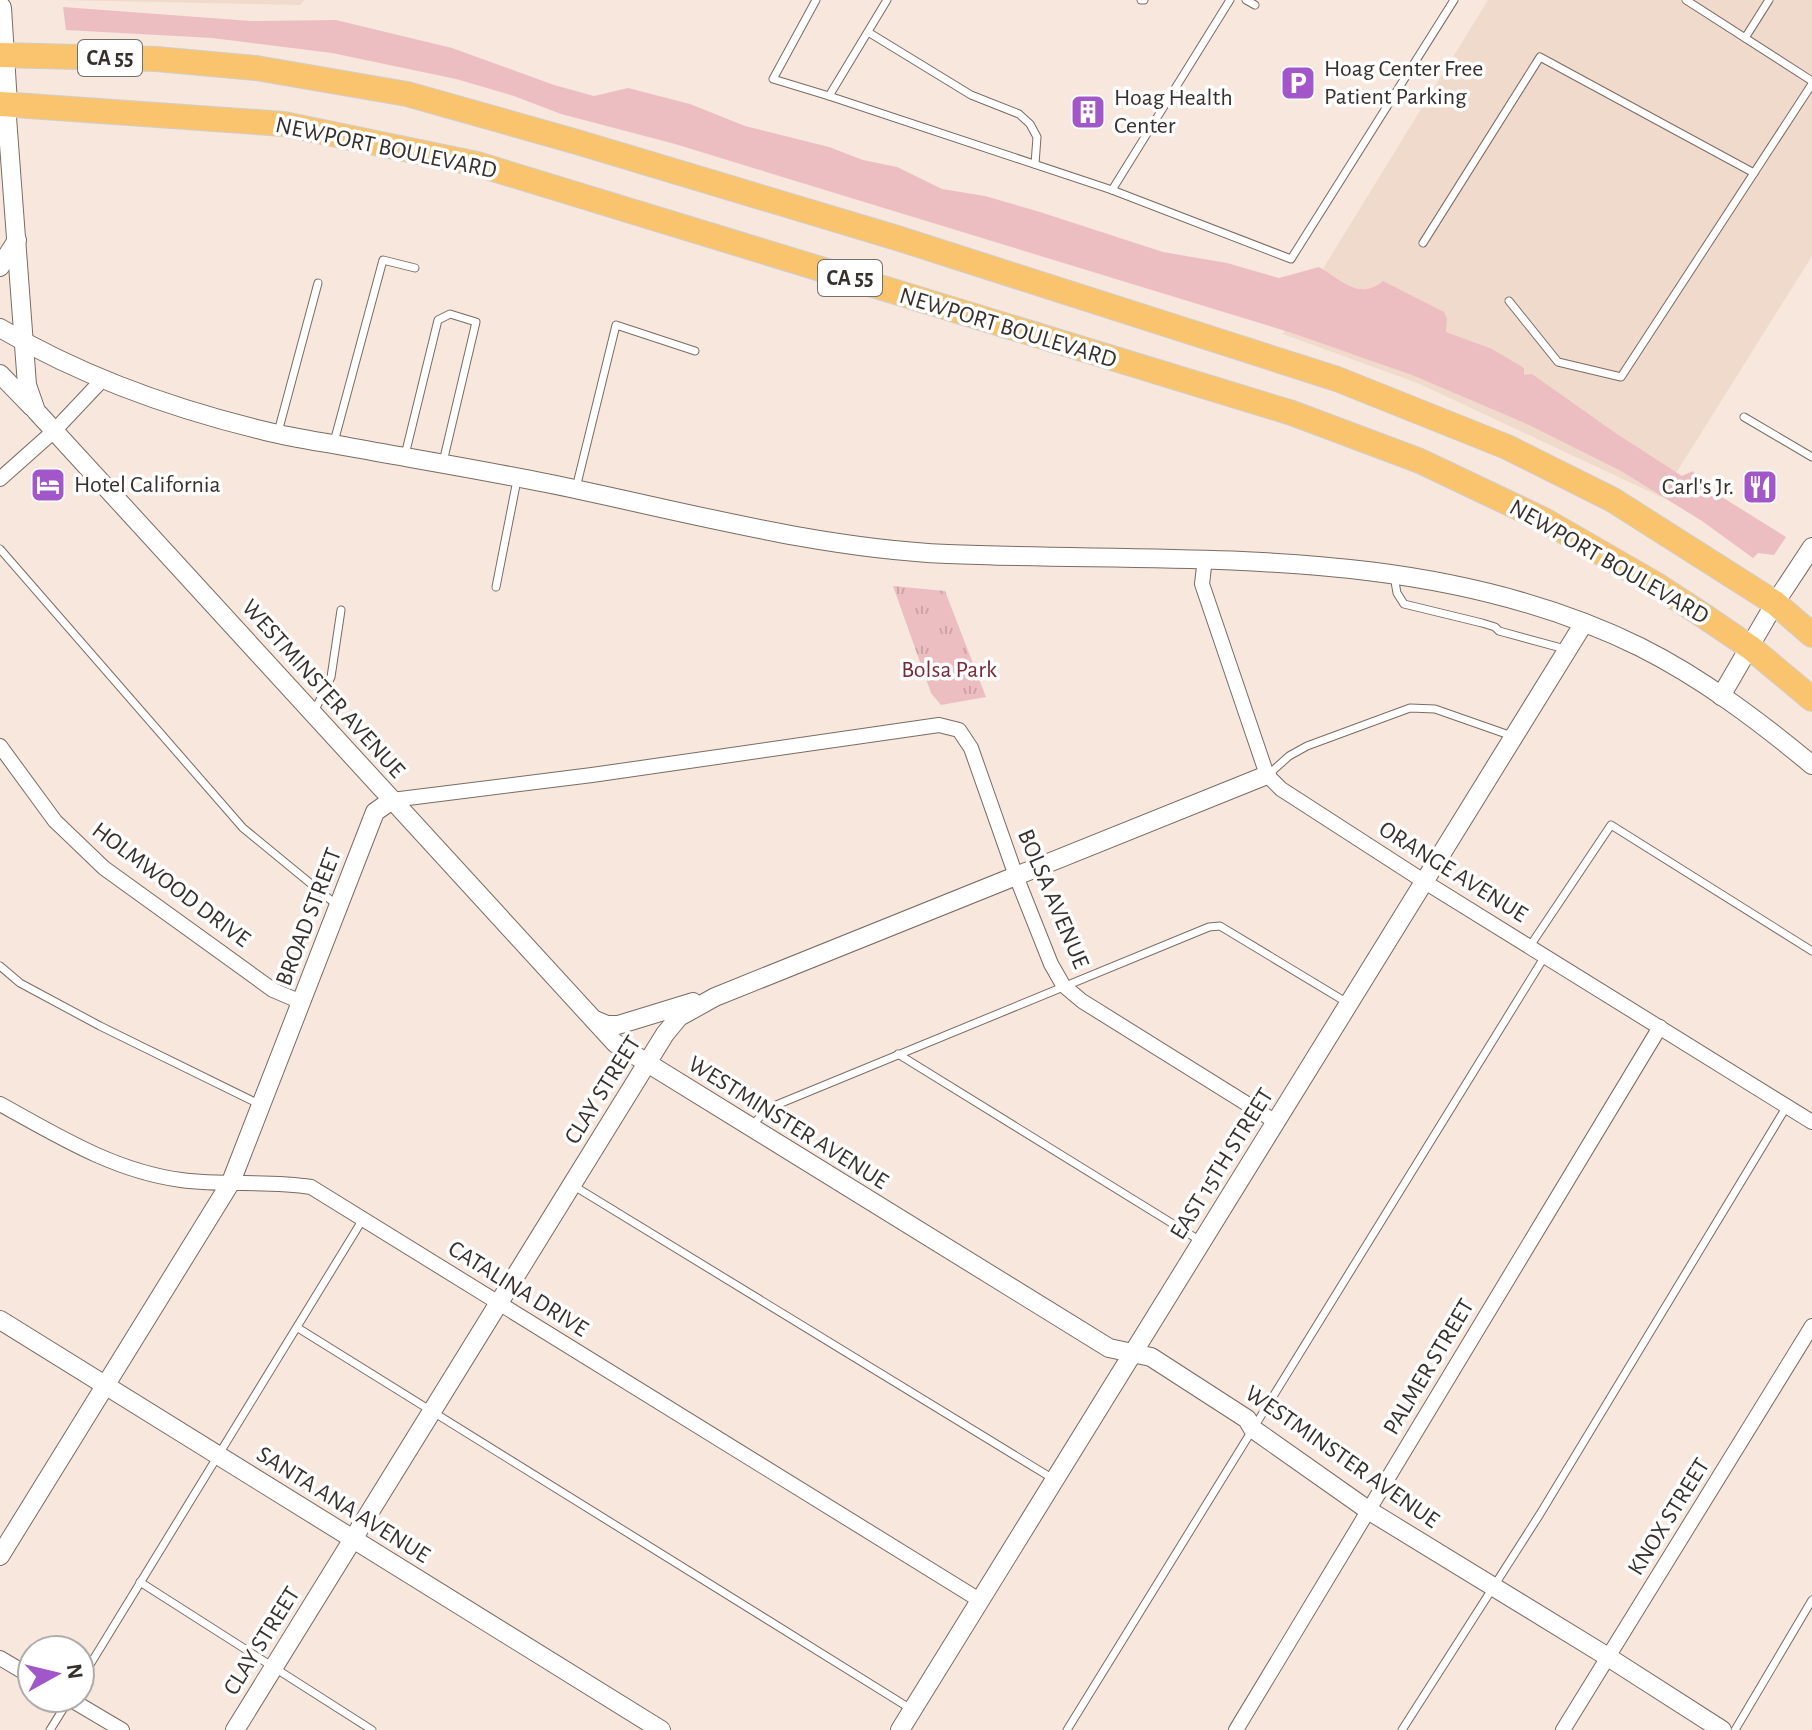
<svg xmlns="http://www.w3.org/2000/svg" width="1812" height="1730" viewBox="0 0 1812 1730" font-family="'Alegreya Sans',sans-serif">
<defs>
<pattern id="park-tufts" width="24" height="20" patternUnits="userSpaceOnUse" patternTransform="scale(2)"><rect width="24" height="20" fill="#edbec1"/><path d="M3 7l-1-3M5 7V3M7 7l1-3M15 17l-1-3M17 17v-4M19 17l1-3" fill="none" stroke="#cca4a6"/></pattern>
</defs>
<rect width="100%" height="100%" fill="#f7e7dc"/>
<g fill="#f0dacb">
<polygon points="58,0 304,0 300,5"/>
<polygon points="1488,0 1812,0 1812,256 1661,497 1420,384 1283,334"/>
</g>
<path fill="#edbec1" d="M63 7 251 21 336 20 452 48 554 85 594 96 628 88 690 104 745 126 829 147 863 160 897 167 942 189 985 196 1040 212 1163 252 1227 263 1279 278 1319 267C1341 280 1360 301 1383 281L1444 312 1447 319 1446 332 1492 349 1524 368V375L1532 374 1614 432 1682 476 1693 471 1697 479 1709 489 1786 537 1774 555 1758 553 1753 558 1702 521 1621 471 1527 424 1412 375 1292 333 675 144 561 114 514 96 456 79 332 53 212 38 66 30Z"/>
<polygon fill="url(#park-tufts)" points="893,586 945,591 986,697 941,705 931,693"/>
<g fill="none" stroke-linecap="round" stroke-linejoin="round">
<defs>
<g id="service">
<polyline points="816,0 773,79 829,96"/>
<polyline points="887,0 829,96 1112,190 1230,0"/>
<polyline points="1141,0 1144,0"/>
<polyline points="1246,0 1255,5"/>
<polyline points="1686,0 1812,81"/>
<polyline points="868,32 971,95 1019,114 1030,124 1037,137 1035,164"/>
<polyline points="1745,38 1769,0"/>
<polyline points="1112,190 1291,259 1454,0"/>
<polyline points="1423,243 1540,57 1754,173"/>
<polyline points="1509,301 1558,362 1621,377 1812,84"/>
<polyline points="1744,417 1812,457"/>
<polyline points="278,432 318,283"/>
<polyline points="334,442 383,260 415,268"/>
<polyline points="405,455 438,320 450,314 476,322 443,462"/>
<polyline points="576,488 616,325 695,351"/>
<polyline points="0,549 243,828 338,906"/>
<polyline points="1394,576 1397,593 1404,604 1482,623 1495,627 1499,631 1565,649"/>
<polyline points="496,587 517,480"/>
<polyline points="314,712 331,677 341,610"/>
<polyline points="1269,774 1289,756 1307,746 1410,708 1435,709 1512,736"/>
<polyline points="1530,946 1611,825 1812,951"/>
<polyline points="0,966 20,983 100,1026 259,1104"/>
<polyline points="898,1054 1199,1240"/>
<polyline points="751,1126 769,1108 1209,927 1220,926 1346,1002"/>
<polyline points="574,1186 1055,1480"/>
<polyline points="298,1328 911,1709"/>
<polyline points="140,1582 372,1730"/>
<polyline points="80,1681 363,1219"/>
<polyline points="50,1730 70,1698"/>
<polyline points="1067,1730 1545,956"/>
<polyline points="1402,1730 1540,1514 1787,1106"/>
<polyline points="1735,1730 1812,1600"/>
</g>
<g id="minor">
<polyline points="0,479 54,431 104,378"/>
<polyline points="1205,558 1202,584 1267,775 1281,789 1425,882 1812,1122"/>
<polyline points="0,746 55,821 104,868 273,990 301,1002"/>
<polyline points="392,800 592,775 939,725 959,730 971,748 1016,876 1051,964 1063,985 1082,1001 1276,1122"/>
<path d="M0 1104C58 1136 114 1171 181 1180 225 1186 268 1180 311 1187L981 1601"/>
<polyline points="0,1658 32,1677"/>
<polyline points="68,1698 122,1730"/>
<polyline points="1236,1730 1660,1027"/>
<polyline points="1563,1730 1812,1326"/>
</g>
<g id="tertiary">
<polyline points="6,104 27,385 36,411 615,1043 1109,1348 1151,1357 1247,1419 1253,1429 1368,1510 1608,1657 1722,1730"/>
<polyline points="0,267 17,240"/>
<path d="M0 328C81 376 174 409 265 431 293 438 322 442 349 447 415 459 481 470 546 483 679 510 813 548 948 554 1181 564 1424 541 1640 647 1702 678 1759 721 1812 765"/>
<polyline points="0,374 32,407"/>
<polyline points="1721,696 1775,603 1812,547"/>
<polyline points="595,1020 607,1025 618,1025 693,1002"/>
<polyline points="0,1320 661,1730"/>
<polyline points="0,1556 231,1182 375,812 392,800"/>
<polyline points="235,1730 665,1034 679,1017 715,997 1267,775"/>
<polyline points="900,1730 1584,623"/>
</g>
<polyline id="secondary" points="0,8 6,104"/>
<g id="trunk">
<polyline points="0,55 156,59 256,68 407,94 577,142 897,238 1337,379 1507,447 1613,500 1775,603 1812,635"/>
<polyline points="0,104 284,124 477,164 1292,413 1420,461 1544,520 1655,584 1704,616 1751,648 1812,699"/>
</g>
</defs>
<use href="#service" stroke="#7a6c63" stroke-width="9"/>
<use href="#minor" stroke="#7a6c63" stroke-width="16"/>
<use href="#tertiary" stroke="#7a6c63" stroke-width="20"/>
<use href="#secondary" stroke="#7a6c63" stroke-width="24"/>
<use href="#trunk" stroke="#cfcecd" stroke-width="26"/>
<use href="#service" stroke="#fff" stroke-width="7"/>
<use href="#minor" stroke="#fff" stroke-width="14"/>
<use href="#tertiary" stroke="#fff" stroke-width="18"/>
<use href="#secondary" stroke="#fff" stroke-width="22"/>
<use href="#trunk" stroke="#fac46e" stroke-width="24"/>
</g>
<defs>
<symbol id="parking-square" viewBox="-11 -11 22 22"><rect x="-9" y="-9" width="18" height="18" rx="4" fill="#a156c9" stroke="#fff"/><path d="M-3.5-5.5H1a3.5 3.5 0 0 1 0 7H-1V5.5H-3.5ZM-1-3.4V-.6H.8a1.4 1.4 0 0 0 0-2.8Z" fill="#fff"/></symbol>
<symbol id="building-square" viewBox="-11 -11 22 22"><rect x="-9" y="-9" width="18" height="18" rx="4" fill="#a156c9" stroke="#fff"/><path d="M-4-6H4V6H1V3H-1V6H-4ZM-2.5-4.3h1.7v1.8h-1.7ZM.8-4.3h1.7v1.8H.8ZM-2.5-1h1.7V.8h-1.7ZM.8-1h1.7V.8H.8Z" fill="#fff"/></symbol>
<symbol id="hotel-square" viewBox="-11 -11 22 22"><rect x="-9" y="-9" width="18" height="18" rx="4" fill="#a156c9" stroke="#fff"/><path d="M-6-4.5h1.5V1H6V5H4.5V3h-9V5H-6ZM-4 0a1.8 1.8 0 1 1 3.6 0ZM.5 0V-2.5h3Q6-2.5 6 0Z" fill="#fff"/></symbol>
<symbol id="restaurant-square" viewBox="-11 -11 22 22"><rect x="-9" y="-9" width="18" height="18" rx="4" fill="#a156c9" stroke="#fff"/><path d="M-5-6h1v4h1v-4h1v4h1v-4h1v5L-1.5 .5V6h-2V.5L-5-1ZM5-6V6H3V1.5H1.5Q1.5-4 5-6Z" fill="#fff"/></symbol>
</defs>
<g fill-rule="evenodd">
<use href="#parking-square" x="1278" y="63" width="40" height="40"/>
<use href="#building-square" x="1068" y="92" width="40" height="40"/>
<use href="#hotel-square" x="28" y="465" width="40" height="40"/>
<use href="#restaurant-square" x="1740" y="467" width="40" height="40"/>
</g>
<g text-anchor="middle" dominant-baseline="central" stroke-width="7" stroke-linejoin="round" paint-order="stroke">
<g fill="#fff" stroke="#736f6c" stroke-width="2">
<rect x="78" y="40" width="64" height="36" rx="6"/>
<rect x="818" y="260" width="64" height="36" rx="6"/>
</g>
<g font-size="22" font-weight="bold" fill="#37312d">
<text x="110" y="58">CA 55</text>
<text x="850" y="278">CA 55</text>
</g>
<g font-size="24" fill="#37312d" stroke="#fff" text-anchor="start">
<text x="1324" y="69">Hoag Center Free<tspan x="1324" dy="28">Patient Parking</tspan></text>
<text x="1114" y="98">Hoag Health<tspan x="1114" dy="28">Center</tspan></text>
<text x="74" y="485">Hotel California</text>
<text x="1734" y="487" text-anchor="end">Carl's Jr.</text>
</g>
<g font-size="24" fill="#37312d" stroke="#fff">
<text transform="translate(386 148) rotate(12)">NEWPORT BOULEVARD</text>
<text transform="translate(1008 328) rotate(17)">NEWPORT BOULEVARD</text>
<text transform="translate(1609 562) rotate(30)">NEWPORT BOULEVARD</text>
<text transform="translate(323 689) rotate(48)">WESTMINSTER AVENUE</text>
<text transform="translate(1453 872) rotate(32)">ORANGE AVENUE</text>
<text transform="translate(171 885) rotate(37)">HOLMWOOD DRIVE</text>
<text transform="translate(1053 899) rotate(67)">BOLSA AVENUE</text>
<text transform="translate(309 917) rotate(-69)">BROAD STREET</text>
<text transform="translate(603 1090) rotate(-58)">CLAY STREET</text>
<text transform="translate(788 1123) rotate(32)">WESTMINSTER AVENUE</text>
<text transform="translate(1222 1164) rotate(-58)">EAST 15TH STREET</text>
<text transform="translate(518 1289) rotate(32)">CATALINA DRIVE</text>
<text transform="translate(1429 1367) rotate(-59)">PALMER STREET</text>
<text transform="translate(1342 1457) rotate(35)">WESTMINSTER AVENUE</text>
<text transform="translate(343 1505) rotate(32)">SANTA ANA AVENUE</text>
<text transform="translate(1669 1517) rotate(-58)">KNOX STREET</text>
<text transform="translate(262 1641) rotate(-58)">CLAY STREET</text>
</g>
<g font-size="24" fill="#7b2936" stroke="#fff">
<text x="949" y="670">Bolsa Park</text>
</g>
</g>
<g transform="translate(56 1674) rotate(82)"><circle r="38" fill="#ffffff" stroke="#afadab" stroke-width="2"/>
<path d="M0-6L14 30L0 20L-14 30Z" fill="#a156c9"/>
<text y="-12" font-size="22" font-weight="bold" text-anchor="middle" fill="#37312d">N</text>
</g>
</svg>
